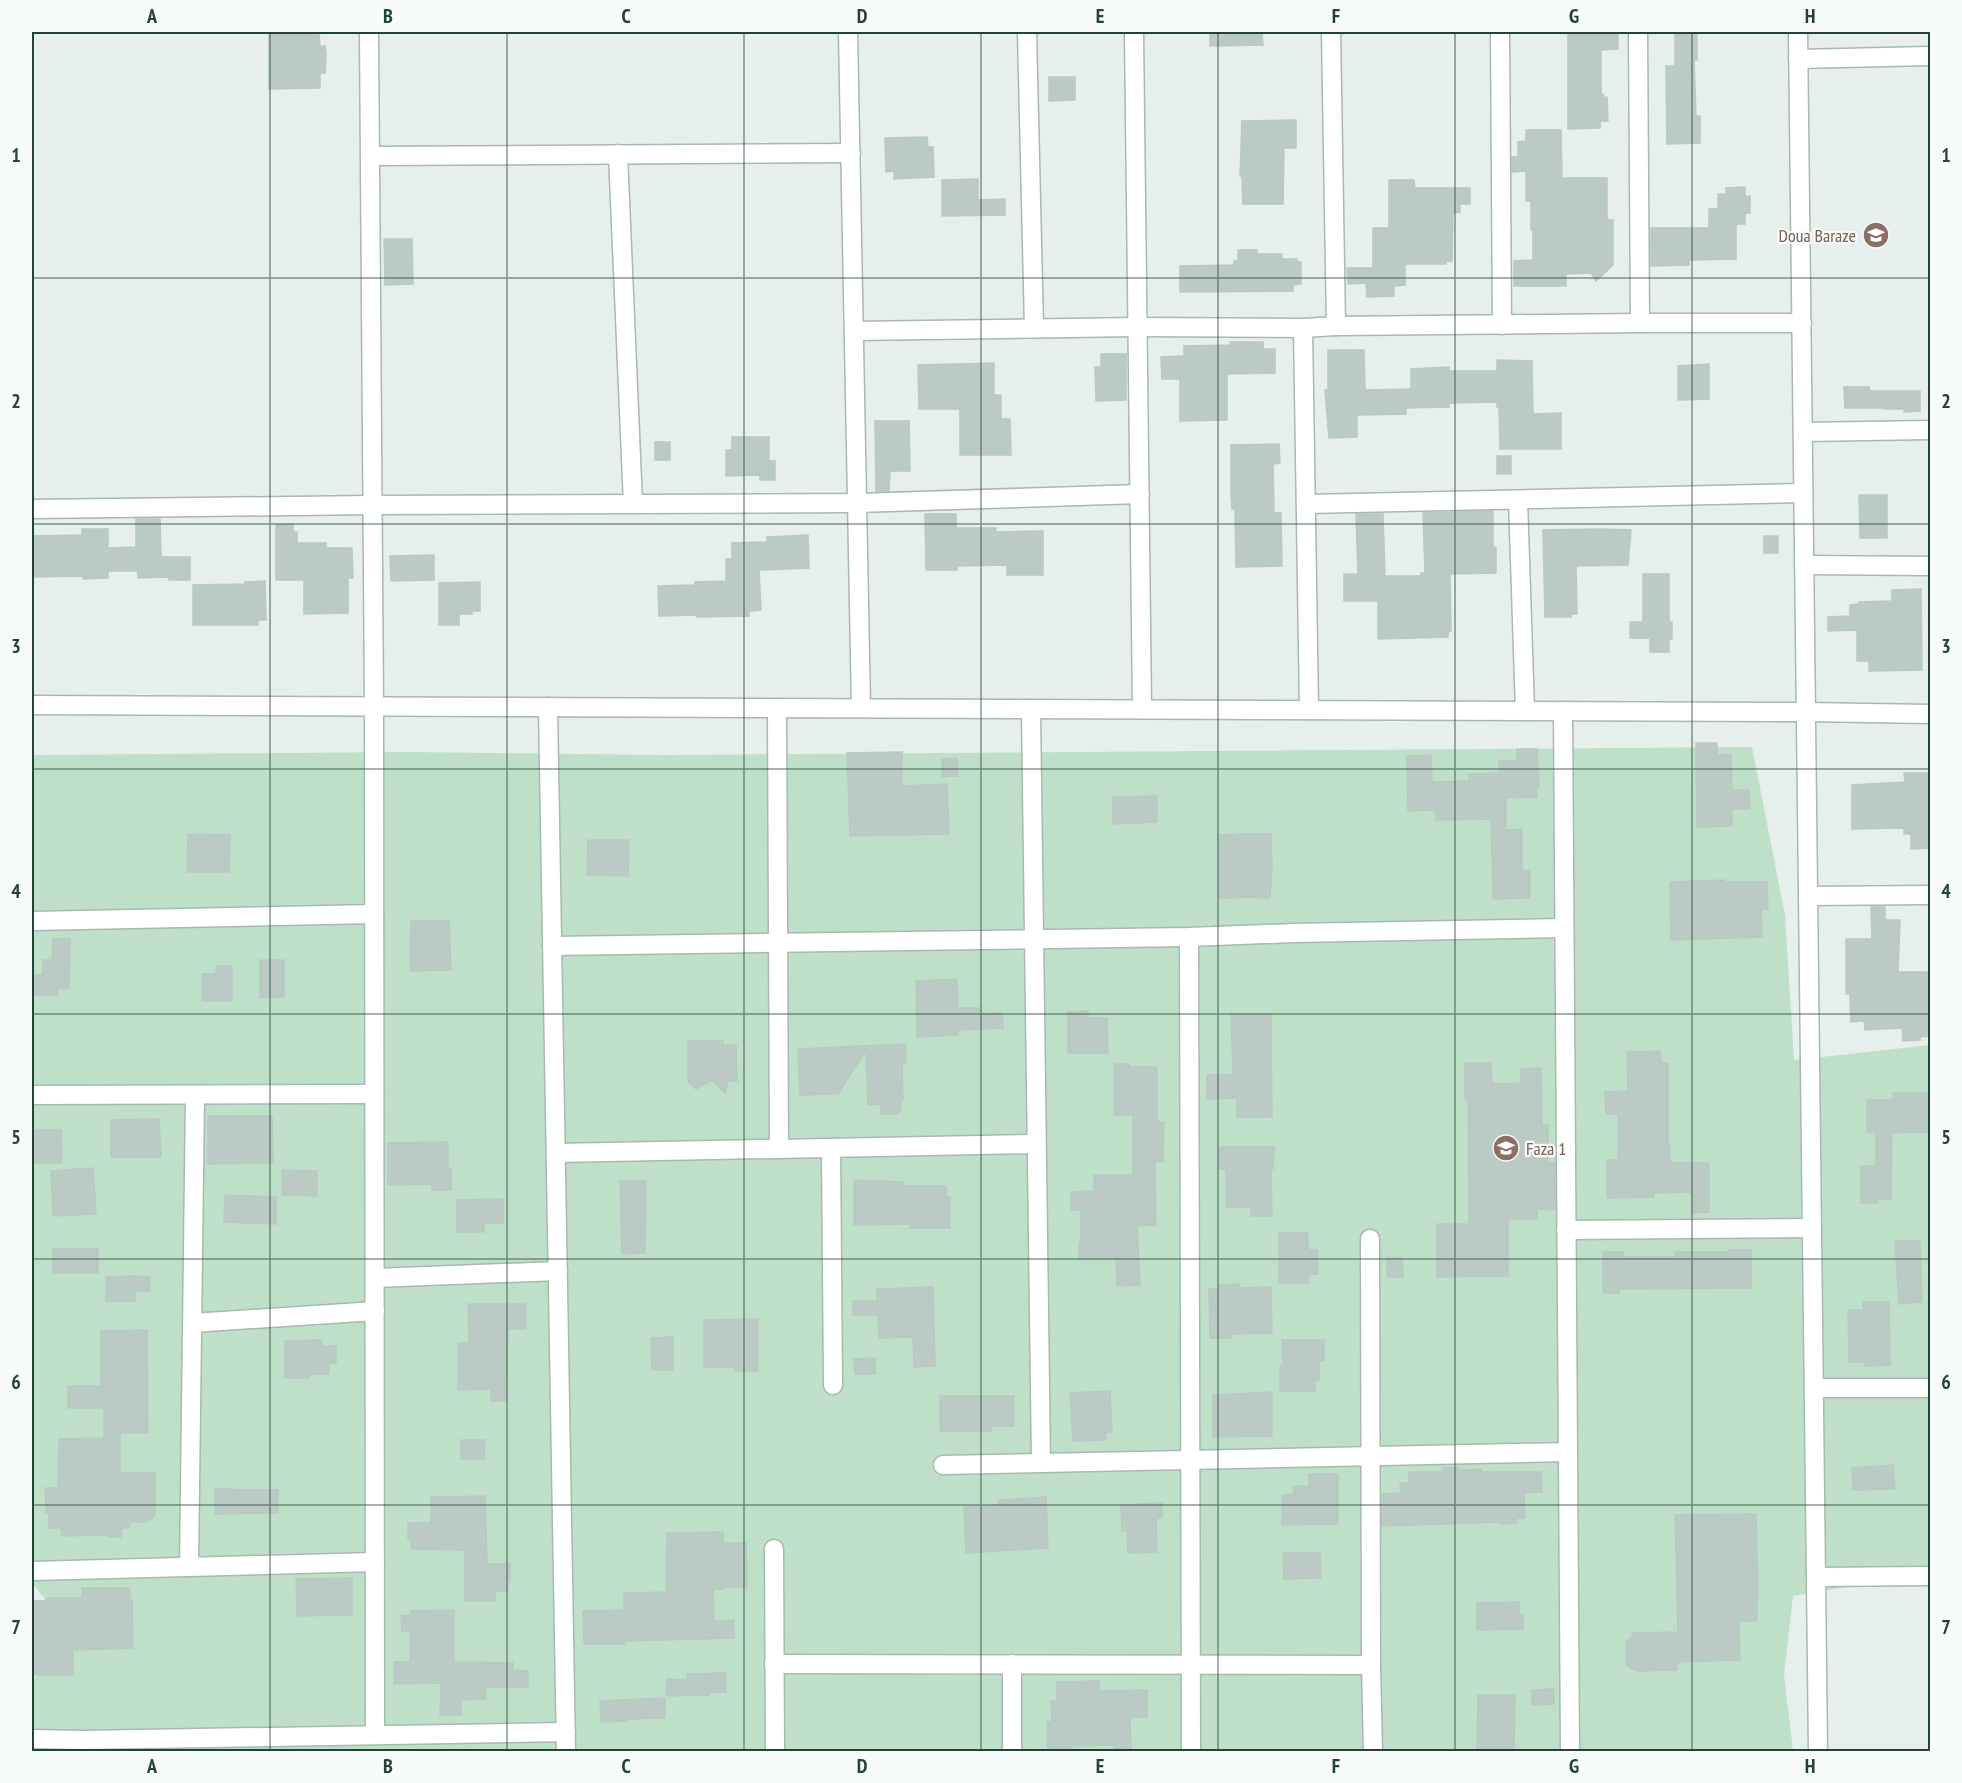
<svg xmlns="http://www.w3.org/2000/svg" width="1962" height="1783" viewBox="0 0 1962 1783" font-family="'PT Sans Narrow',sans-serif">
<rect width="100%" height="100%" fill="#e6efeb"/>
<polygon fill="#bfe0c8" points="1752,747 1785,915 1794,1060 1930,1045 1930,1573 1793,1596 1784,1675 1793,1751 32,1751 32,1683 66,1625 32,1583 32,755 409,752 666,755"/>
<g fill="#bbcac4" stroke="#b8c9c2" stroke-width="1.5">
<polygon points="1210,32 1262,32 1263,45 1210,46"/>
<polygon points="1568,32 1618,32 1618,49 1601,50 1601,94 1603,94 1604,98 1607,97 1608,121 1600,121 1600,128 1568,129"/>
<polygon points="1675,32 1697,32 1697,60 1694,60 1696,116 1700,116 1700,143 1667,144 1666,66 1675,66"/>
<polygon points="269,33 319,33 320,47 325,46 326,53 325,73 320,73 320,88 269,89"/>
<polygon points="1049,77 1075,77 1075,100 1049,101"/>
<polygon points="1296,120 1296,148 1284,148 1283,204 1243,204 1242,176 1240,176 1242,121"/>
<polygon points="1526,130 1561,130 1562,178 1607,178 1607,220 1613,220 1613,265 1596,281 1591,273 1566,274 1566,286 1514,286 1514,261 1533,260 1533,230 1531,230 1531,201 1526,201 1526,171 1512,172 1512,157 1518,157 1518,142 1526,141"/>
<polygon points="927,137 928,147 933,147 934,177 894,179 894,171 886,172 885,138"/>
<polygon points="978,179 978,200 1005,199 1005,215 942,216 942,180"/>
<polygon points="1389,180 1414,180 1415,188 1470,188 1470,204 1460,204 1460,212 1453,213 1452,261 1446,261 1446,264 1405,264 1405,285 1394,286 1394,296 1367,297 1366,283 1348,284 1347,268 1373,268 1373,228 1389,228"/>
<polygon points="1745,187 1745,197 1750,196 1750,213 1745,213 1745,224 1736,224 1736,259 1689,260 1689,265 1651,266 1651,228 1709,228 1709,209 1718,209 1718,194 1726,194 1726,188"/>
<polygon points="384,239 412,239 413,284 385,285"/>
<polygon points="1238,250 1257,250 1257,254 1282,254 1282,259 1297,259 1297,262 1301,262 1301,284 1293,285 1293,291 1180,292 1180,266 1234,265 1234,261 1238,261"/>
<polygon points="1230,342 1263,342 1263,349 1275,349 1275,373 1227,374 1227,420 1180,421 1180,379 1162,379 1161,357 1184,356 1184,346 1230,345"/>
<polygon points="1328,350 1364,350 1365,390 1411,389 1411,369 1449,367 1449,371 1497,371 1497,360 1532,361 1533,414 1561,413 1561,449 1500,449 1499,407 1497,407 1497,402 1449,403 1449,407 1406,408 1406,414 1357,415 1357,437 1329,438 1325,390 1328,390"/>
<polygon points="1101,354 1126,354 1126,400 1096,401 1095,367 1101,367"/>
<polygon points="994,363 994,395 1001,395 1001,419 1010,419 1011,455 960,455 960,409 919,409 918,365"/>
<polygon points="1709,364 1709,399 1678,400 1678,366"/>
<polygon points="1844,387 1869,387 1870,391 1920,391 1920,411 1904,412 1904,409 1884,409 1884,408 1845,408"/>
<polygon points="875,421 909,421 910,471 890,471 889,491 876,491"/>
<polygon points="732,437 769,437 769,461 775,461 775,480 760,480 760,475 726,476 726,450 732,450"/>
<rect x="655" y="442" width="15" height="18"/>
<polygon points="1279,444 1280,463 1273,464 1274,513 1281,513 1282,566 1236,567 1235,509 1232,509 1231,495 1231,445"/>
<rect x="1497" y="456" width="14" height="18"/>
<polygon points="1859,495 1887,495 1887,538 1860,538"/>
<polygon points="1493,511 1493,548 1496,547 1496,573 1450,574 1451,631 1448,632 1448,637 1378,639 1378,601 1344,601 1344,574 1358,574 1356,514 1383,514 1385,576 1421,576 1421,573 1425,573 1423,513"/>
<polygon points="925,514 956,514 956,528 996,528 996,532 1043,531 1043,575 1007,575 1007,565 957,566 957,570 926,570"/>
<polygon points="136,519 160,519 161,557 190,557 190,580 169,580 169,577 138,578 138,571 108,571 108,578 83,579 83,576 32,577 32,536 82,535 82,529 108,529 108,548 136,547"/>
<polygon points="293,524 293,532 297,532 297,543 326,543 326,548 352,548 353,578 348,578 348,613 304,614 304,580 276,580 276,525"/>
<polygon points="1601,529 1631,530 1628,565 1576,566 1577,614 1570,614 1571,617 1545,617 1543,530"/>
<polygon points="808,535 809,568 759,570 761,610 749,611 749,616 697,617 697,615 659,616 658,586 695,585 695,582 726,581 726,559 732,559 732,543 767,542 767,537"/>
<rect x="1764" y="536" width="14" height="17"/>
<polygon points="434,555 434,580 391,581 390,556"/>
<polygon points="1643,574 1669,574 1669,622 1672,622 1672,639 1669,639 1669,652 1650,652 1650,638 1630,638 1630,622 1643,622"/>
<polygon points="265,581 266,620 258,620 258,625 193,625 193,585 245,584 245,582"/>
<polygon points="480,582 480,611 472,611 472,614 459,614 459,625 439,625 439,583"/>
<polygon points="1921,589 1922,670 1869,671 1869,661 1857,661 1857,630 1828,631 1828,617 1850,616 1850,605 1859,604 1859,602 1892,601 1892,590"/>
<polygon points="1696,743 1717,743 1717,755 1731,754 1732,790 1749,790 1750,809 1732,809 1732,826 1697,827"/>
<polygon points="1517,749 1537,749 1539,787 1536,787 1537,797 1506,798 1506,830 1522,829 1522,871 1530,870 1530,898 1493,899 1491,819 1436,820 1436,810 1408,811 1407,756 1431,755 1432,782 1469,781 1469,774 1499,773 1499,761 1517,761"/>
<polygon points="902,752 902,786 947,784 949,834 850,836 847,753"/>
<polygon points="957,758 958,776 942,777 942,759"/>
<polygon points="1904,773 1930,773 1930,848 1911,849 1911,834 1904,834 1904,828 1852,829 1852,785 1905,782"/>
<polygon points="1157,796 1157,822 1113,824 1113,797"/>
<polygon points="188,834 230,835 229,872 187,872"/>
<polygon points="1240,834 1271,834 1272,868 1270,898 1237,897 1237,898 1219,898 1218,835"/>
<polygon points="588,840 629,840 628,876 587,875"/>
<polygon points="1724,880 1724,882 1767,882 1768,909 1761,909 1762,937 1671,940 1670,882"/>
<polygon points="1871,907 1885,907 1885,920 1900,920 1898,972 1928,972 1929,1036 1920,1037 1920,1040 1903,1041 1902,1028 1865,1030 1864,1021 1851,1022 1850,994 1846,994 1846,939 1872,939"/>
<polygon points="411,921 449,921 451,970 410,971"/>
<polygon points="53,939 70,939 69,988 58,988 58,995 35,995 35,975 43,975 43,960 52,960"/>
<polygon points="260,960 284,960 284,997 260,998"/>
<polygon points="216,966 232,966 232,1001 202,1001 202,974 216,974"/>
<polygon points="957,979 958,1008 979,1008 979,1014 1002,1013 1003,1028 958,1030 958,1035 917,1037 916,981"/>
<polygon points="1088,1011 1088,1018 1107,1018 1108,1053 1068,1053 1068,1012"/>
<polygon points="1231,1014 1271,1014 1272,1117 1237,1117 1237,1098 1207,1099 1207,1075 1233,1075"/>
<polygon points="688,1041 723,1041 723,1045 736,1045 737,1081 728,1081 725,1093 712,1080 696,1089 688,1082"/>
<polygon points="905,1044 906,1062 903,1063 902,1067 903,1100 901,1100 901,1110 897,1114 881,1114 881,1104 868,1105 866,1050 838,1094 800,1095 798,1049"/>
<polygon points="1660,1051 1661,1063 1668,1063 1668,1146 1670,1146 1670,1163 1709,1163 1709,1212 1692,1213 1692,1192 1654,1193 1654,1197 1607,1198 1607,1160 1618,1160 1618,1114 1606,1114 1605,1092 1628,1091 1627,1052"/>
<polygon points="1465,1063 1491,1063 1492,1084 1521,1083 1521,1069 1541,1068 1542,1125 1548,1125 1548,1162 1555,1163 1555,1210 1537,1209 1537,1219 1508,1219 1508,1276 1437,1277 1437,1224 1469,1224 1468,1100 1465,1100"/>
<polygon points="1114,1064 1129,1064 1129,1067 1157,1067 1157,1122 1164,1122 1163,1162 1155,1162 1156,1225 1137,1226 1140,1285 1117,1286 1116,1258 1079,1258 1079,1242 1081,1242 1081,1210 1071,1210 1071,1192 1094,1191 1094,1175 1133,1175 1133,1115 1114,1115"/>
<polygon points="1893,1093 1930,1093 1930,1132 1892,1133 1891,1199 1877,1199 1877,1203 1861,1203 1861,1166 1876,1166 1876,1132 1867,1132 1867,1100 1893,1100"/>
<polygon points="208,1116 272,1116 273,1163 208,1164"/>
<polygon points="159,1119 161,1157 111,1157 111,1120"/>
<polygon points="32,1130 61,1130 62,1163 35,1163 35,1154 32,1154"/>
<polygon points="448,1142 448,1169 451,1169 451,1190 432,1190 432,1184 388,1185 388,1143"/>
<polygon points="1219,1147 1274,1147 1273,1169 1271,1169 1272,1216 1251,1216 1251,1207 1226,1207 1226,1169 1218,1169"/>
<polygon points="93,1168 96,1214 53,1216 51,1171"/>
<polygon points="282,1170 317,1171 317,1196 282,1195"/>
<polygon points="854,1180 904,1182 904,1186 946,1186 946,1197 950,1197 950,1228 910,1228 910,1224 854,1225"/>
<polygon points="620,1181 646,1181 645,1253 622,1254"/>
<polygon points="225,1195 276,1197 276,1224 224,1222"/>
<polygon points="503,1199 503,1223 484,1223 484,1232 457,1232 457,1200"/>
<polygon points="1279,1233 1308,1233 1308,1250 1317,1250 1318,1274 1308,1275 1308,1283 1279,1283"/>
<polygon points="1895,1241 1920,1241 1922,1302 1899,1304"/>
<rect x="53" y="1249" width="45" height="24"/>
<polygon points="1729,1250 1751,1250 1751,1288 1619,1289 1619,1293 1603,1293 1603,1252 1623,1252 1623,1257 1675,1257 1675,1252 1729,1252"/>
<polygon points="1387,1258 1402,1258 1403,1277 1387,1277"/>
<polygon points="135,1276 150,1277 150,1291 135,1291 135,1301 106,1301 106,1277"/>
<polygon points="1239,1284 1240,1288 1271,1287 1272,1333 1231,1334 1231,1338 1210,1338 1209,1289 1219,1289 1219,1285"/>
<polygon points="933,1287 935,1366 914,1367 913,1337 879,1338 878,1315 853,1315 853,1301 877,1301 877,1289"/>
<polygon points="1863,1302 1889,1302 1890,1365 1865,1366 1865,1362 1849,1362 1848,1310 1863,1310"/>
<polygon points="468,1304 526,1304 526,1329 508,1329 506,1401 491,1401 491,1389 458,1390 458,1343 469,1343"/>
<polygon points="758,1319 758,1371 735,1371 734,1367 704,1367 704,1320"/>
<polygon points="147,1330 148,1433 120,1433 120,1473 155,1473 155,1515 152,1519 145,1522 130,1522 129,1528 122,1528 121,1537 108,1537 108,1535 62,1536 61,1528 49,1528 49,1513 46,1513 46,1506 45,1488 58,1488 59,1439 104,1438 104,1408 68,1408 68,1386 101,1386 101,1331"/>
<polygon points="673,1337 673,1370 652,1370 651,1338"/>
<polygon points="322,1340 322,1346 336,1346 336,1363 329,1363 329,1374 309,1374 309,1378 285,1378 285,1341"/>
<polygon points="1282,1340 1324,1340 1324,1361 1319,1361 1319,1380 1315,1380 1315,1391 1280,1391 1280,1366 1283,1366"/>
<polygon points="875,1358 875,1374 855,1374 854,1359"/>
<polygon points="1110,1391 1112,1432 1106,1432 1106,1440 1073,1441 1070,1393"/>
<polygon points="1272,1392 1272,1436 1213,1437 1213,1395"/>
<polygon points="940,1396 1014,1396 1014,1426 991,1426 991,1431 940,1431"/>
<polygon points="461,1440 485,1440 484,1459 461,1459"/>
<polygon points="1893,1465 1895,1489 1853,1490 1852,1468"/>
<polygon points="1458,1467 1458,1470 1481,1469 1481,1472 1541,1472 1542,1492 1524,1493 1525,1518 1516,1518 1516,1523 1502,1524 1501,1522 1382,1526 1382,1494 1401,1493 1400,1483 1409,1483 1409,1472 1443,1472 1443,1468"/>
<polygon points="1309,1474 1338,1474 1338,1524 1282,1525 1282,1495 1294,1494 1293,1486 1309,1486"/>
<polygon points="215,1489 278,1490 278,1513 215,1514"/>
<polygon points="485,1496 487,1564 510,1564 510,1582 507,1582 508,1591 495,1591 495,1601 465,1601 465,1550 411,1549 411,1538 408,1539 408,1523 431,1523 431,1497"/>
<polygon points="1046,1497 1048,1548 966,1553 964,1507 999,1506 999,1500"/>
<polygon points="1162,1503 1162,1518 1156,1518 1157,1552 1128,1553 1127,1530 1122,1531 1121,1505"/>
<polygon points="1756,1514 1758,1598 1757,1598 1757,1621 1739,1621 1740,1660 1677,1662 1677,1670 1637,1671 1626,1665 1626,1641 1632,1637 1632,1633 1678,1632 1675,1515"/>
<polygon points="723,1532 723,1543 746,1543 747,1587 724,1587 724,1589 713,1589 714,1621 734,1620 734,1638 625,1641 625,1644 584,1644 583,1611 624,1610 624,1593 666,1592 667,1533"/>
<polygon points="1283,1553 1320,1553 1321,1578 1284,1579"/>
<polygon points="352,1578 352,1615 297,1616 296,1579"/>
<polygon points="82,1588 130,1588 130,1600 132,1600 133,1648 73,1650 73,1675 32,1675 32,1601 46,1601 46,1599 51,1598 82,1598"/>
<polygon points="1519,1602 1519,1615 1523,1615 1523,1629 1477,1630 1477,1603"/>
<polygon points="454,1610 454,1662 513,1663 513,1670 528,1671 528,1687 486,1687 486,1699 461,1700 461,1715 440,1715 441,1683 394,1684 394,1662 410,1662 410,1631 402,1631 401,1616 411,1615 411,1611"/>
<polygon points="726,1673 726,1692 709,1693 709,1695 666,1696 667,1679 688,1680 687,1674"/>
<polygon points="1099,1681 1100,1691 1147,1690 1147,1717 1130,1717 1131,1752 1114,1752 1114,1745 1072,1746 1072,1751 1048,1751 1047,1722 1052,1722 1051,1701 1057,1701 1057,1682"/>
<polygon points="1554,1689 1554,1704 1532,1705 1532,1690"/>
<polygon points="1478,1695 1515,1695 1514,1752 1477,1752"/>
<polygon points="665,1698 665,1718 626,1719 626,1721 601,1722 600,1701"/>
</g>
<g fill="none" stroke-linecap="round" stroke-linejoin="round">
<defs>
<g id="minor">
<polyline points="369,32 374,706 375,1734"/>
<polyline points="848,32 861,708"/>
<polyline points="1027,32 1034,328"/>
<polyline points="1134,32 1142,709"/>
<polyline points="1331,32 1336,326"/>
<polyline points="1500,32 1502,325"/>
<polyline points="1638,32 1640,323"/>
<polyline points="1798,32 1818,1752"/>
<polyline points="1798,59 1930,56"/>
<polyline points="618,154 633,504"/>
<polyline points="370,156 851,153"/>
<polyline points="1303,328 1309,710"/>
<polyline points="854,331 1138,327 1303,328 1336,326 1640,323 1802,323"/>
<polyline points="1803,432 1930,430"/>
<polyline points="1518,500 1525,710"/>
<polyline points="1307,504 1803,493"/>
<polyline points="32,509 373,505 857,503 1140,494"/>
<polyline points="1804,565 1930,566"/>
<polyline points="32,705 1806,712 1930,714"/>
<polyline points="548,707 566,1752"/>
<polyline points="777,708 779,1149"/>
<polyline points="1031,709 1041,1463"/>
<polyline points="1563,711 1570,1752"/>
<polyline points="1808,896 1930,895"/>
<polyline points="32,921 374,914"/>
<polyline points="1189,937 1191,1752"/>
<polyline points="552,946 1189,937 1294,933 1564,928"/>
<polyline points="32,1095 374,1094"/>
<polyline points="831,1148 833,1385"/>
<polyline points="556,1153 1036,1144"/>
<polyline points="1566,1230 1812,1228"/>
<polyline points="1370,1239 1371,1665 1373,1752"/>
<polyline points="375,1278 558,1271"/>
<polyline points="192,1323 375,1311"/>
<polyline points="1814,1388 1930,1388"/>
<polyline points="943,1465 1568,1452"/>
<polyline points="774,1549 775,1752"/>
<polyline points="189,1567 195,1095"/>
<polyline points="32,1571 375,1562"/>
<polyline points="1816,1577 1930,1576"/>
<polyline points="774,1664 1371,1665"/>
<polyline points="32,1739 82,1740 566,1732"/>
<polyline points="1012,1752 1012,1664"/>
</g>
</defs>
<use href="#minor" stroke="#a8b8b2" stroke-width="21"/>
<use href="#minor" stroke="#fff" stroke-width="18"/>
</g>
<path fill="none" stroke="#24423a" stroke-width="1.5" stroke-opacity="0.55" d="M270 32V1752M507 32V1752M744 32V1752M981 32V1752M1218 32V1752M1455 32V1752M1692 32V1752M32 278H1930M32 524H1930M32 769H1930M32 1014H1930M32 1259H1930M32 1505H1930"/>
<defs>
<symbol id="school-disc" viewBox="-11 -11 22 22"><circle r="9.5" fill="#8d6e63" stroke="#f7fbf9"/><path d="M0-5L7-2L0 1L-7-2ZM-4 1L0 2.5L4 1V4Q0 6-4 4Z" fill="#fff"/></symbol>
</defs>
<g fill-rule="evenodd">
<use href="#school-disc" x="1861" y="220" width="30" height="30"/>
<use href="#school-disc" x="1491" y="1133" width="30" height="30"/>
</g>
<g text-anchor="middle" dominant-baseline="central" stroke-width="4.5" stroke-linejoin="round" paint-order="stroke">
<g font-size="18" fill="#785e54" stroke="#f7fbf9" text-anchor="end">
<text x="1856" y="235">Doua Baraze</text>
<text x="1526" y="1148" text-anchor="start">Faza 1</text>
</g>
</g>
<rect width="1962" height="1783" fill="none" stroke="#f7fbf9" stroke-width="66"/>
<rect x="33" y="33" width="1896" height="1717" fill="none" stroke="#24423a" stroke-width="2"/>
<g font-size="20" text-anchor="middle" font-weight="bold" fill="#24423a">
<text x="152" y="23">A</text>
<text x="388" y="23">B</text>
<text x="626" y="23">C</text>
<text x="862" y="23">D</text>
<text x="1100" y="23">E</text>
<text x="1336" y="23">F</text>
<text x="1574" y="23">G</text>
<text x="1810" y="23">H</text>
<text x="16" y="162">1</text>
<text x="1946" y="162">1</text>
<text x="16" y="408">2</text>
<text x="1946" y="408">2</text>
<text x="16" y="653">3</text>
<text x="1946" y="653">3</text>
<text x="16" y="898">4</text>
<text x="1946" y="898">4</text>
<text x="16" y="1144">5</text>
<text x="1946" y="1144">5</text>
<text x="16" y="1389">6</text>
<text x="1946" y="1389">6</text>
<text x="16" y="1634">7</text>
<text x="1946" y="1634">7</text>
<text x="152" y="1773">A</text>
<text x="388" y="1773">B</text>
<text x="626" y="1773">C</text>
<text x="862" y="1773">D</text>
<text x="1100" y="1773">E</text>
<text x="1336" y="1773">F</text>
<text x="1574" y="1773">G</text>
<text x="1810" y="1773">H</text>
</g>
</svg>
